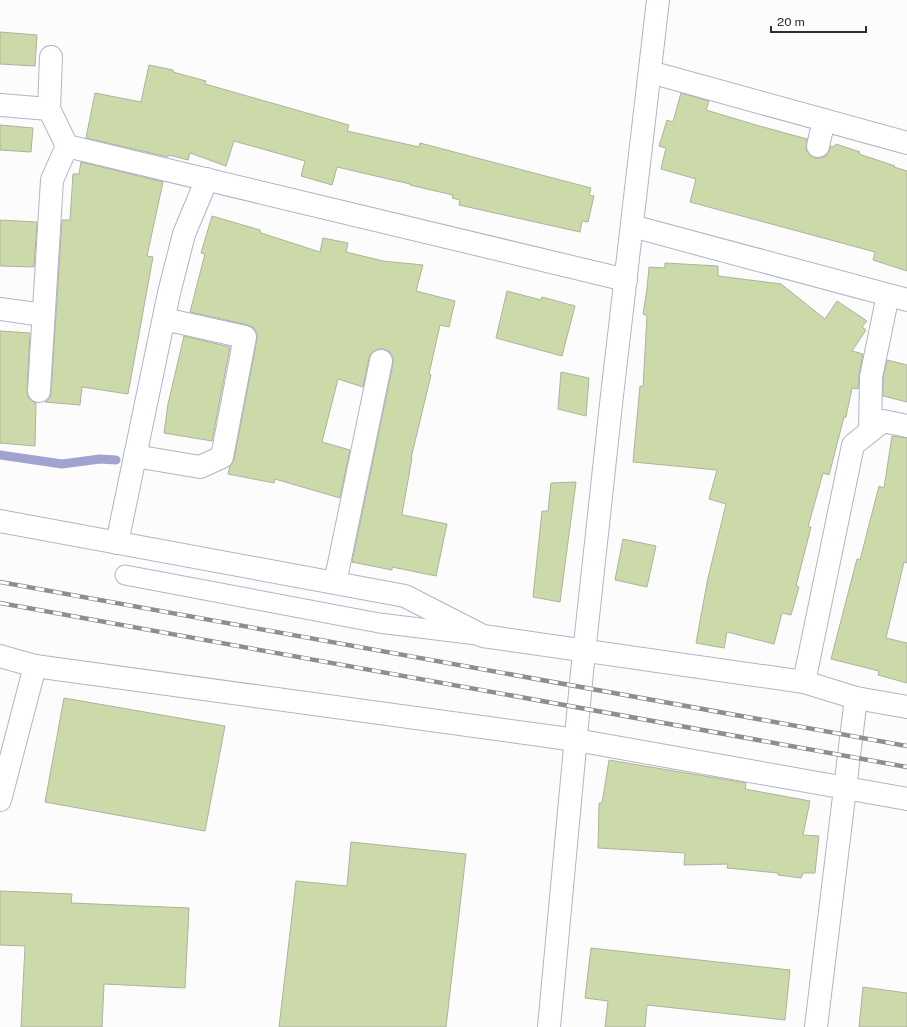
<svg xmlns="http://www.w3.org/2000/svg" width="907" height="1027" viewBox="0 0 907 1027" font-family="'Public Sans',sans-serif">
<rect width="100%" height="100%" fill="#fcfcfc"/>
<g fill="none" stroke-linecap="round" stroke-linejoin="round">
<polyline stroke="#a2a2d1" stroke-width="9" points="0,455 62,464 100,459 116,460"/>
</g>
<g fill="#ccdaa9" stroke="#acb39c">
<polygon points="0,32 37,35 35,66 0,64"/>
<polygon points="149,65 173,70 173,72 206,81 205,84 349,125 347,131 419,147 420,143 591,188 589,195 594,196 588,222 582,221 580,232 459,205 460,200 452,198 453,195 410,185 410,184 337,167 332,185 301,176 305,161 234,141 226,166 190,153 188,160 169,155 168,157 86,138 95,93 141,102"/>
<polygon points="681,93 709,101 706,110 756,125 807,139 806,150 810,155 815,158 821,158 827,155 831,146 834,147 836,144 860,152 859,154 895,166 894,167 907,171 907,271 873,260 875,252 690,202 696,179 661,169 666,148 659,146 667,120 673,122"/>
<polygon points="0,125 33,128 31,152 0,150"/>
<polygon points="81,162 163,182 147,256 153,257 128,394 82,387 80,405 45,402 50,398 51,392 62,220 70,220 73,174 79,174"/>
<polygon points="212,216 260,230 261,233 320,252 323,238 348,243 346,252 383,261 423,265 416,291 455,301 449,327 440,325 429,374 431,375 411,458 412,458 402,514 403,515 447,524 436,576 392,567 392,570 352,562 393,364 393,357 390,352 384,349 377,349 371,353 369,358 363,387 338,379 322,442 350,450 340,498 275,479 274,483 228,474 230,466 234,459 257,339 257,333 254,328 248,325 190,312 205,254 201,253"/>
<polygon points="0,220 37,222 34,267 0,266"/>
<polygon points="665,263 718,266 718,276 781,284 825,319 837,301 867,321 862,327 866,330 852,351 863,354 859,375 858,389 852,388 846,417 844,417 829,475 823,473 808,527 811,527 796,586 799,587 791,615 782,613 774,644 727,632 724,648 696,643 708,578 726,504 709,499 717,470 633,462 640,386 643,387 647,316 643,314 647,289 649,267 665,268"/>
<polygon points="507,291 541,300 542,297 575,306 562,356 496,338"/>
<polygon points="0,331 30,333 27,390 28,397 32,401 36,403 35,446 0,443"/>
<polygon points="184,336 230,347 212,441 164,433 168,404"/>
<polygon points="887,360 907,365 907,402 883,396 883,378"/>
<polygon points="561,372 589,378 586,416 558,409"/>
<polygon points="892,436 907,438 907,563 904,562 886,638 907,643 907,683 878,675 879,671 831,659 857,559 860,560 879,486 884,488"/>
<polygon points="576,482 560,602 533,597 542,511 548,511 551,483"/>
<polygon points="623,539 656,546 647,587 615,580"/>
<polygon points="64,698 225,726 205,831 45,802"/>
<polygon points="609,760 746,783 745,789 810,801 803,835 819,836 815,873 803,873 801,878 778,875 778,873 727,868 728,864 684,865 685,853 598,848 599,803 602,803"/>
<polygon points="351,842 466,854 446,1027 279,1027 296,881 347,886"/>
<polygon points="0,891 72,894 71,903 189,908 185,988 104,984 102,1027 21,1027 25,946 0,945"/>
<polygon points="591,948 790,970 785,1020 647,1005 645,1027 605,1027 608,1001 585,998"/>
<polygon points="863,987 907,993 907,1027 859,1027"/>
</g>
<g fill="none" stroke-linecap="round" stroke-linejoin="round">
<defs>
<polyline id="service" points="125,575 379,623 477,635"/>
<g id="minor">
<polyline points="650,72 907,143"/>
<polyline points="0,105 49,109 67,146 626,280"/>
<polyline points="49,109 51,57"/>
<polyline points="818,146 824,120"/>
<polyline points="632,226 907,300"/>
<polyline points="0,309 43,315"/>
<polyline points="39,391 52,180 67,146"/>
<polyline points="870,431 871,377 888,295"/>
<polyline points="135,456 200,467 222,457 245,337 164,319"/>
<polyline points="0,521 405,596 483,636 804,682 856,698 907,707"/>
<polyline points="117,543 169,293 184,234 207,179"/>
<polyline points="335,583 381,361"/>
<polyline points="0,656 35,666 576,740 907,799"/>
<polyline points="804,682 853,445 883,421 907,426"/>
<polyline points="0,800 35,666"/>
<polyline points="816,1027 856,698"/>
</g>
<polyline id="tertiary" points="549,1027 582,672 611,404 658,0"/>
</defs>
<use href="#service" stroke="#b2b3ca" stroke-width="21"/>
<use href="#minor" stroke="#b2b3ca" stroke-width="24"/>
<use href="#tertiary" stroke="#b2b3ca" stroke-width="24"/>
<use href="#service" stroke="#fff" stroke-width="19"/>
<use href="#minor" stroke="#fff" stroke-width="22"/>
<use href="#tertiary" stroke="#fff" stroke-width="22"/>
<defs>
<g id="rail">
<polyline points="0,582 907,746"/>
<polyline points="0,603 907,767"/>
</g>
</defs>
<use href="#rail" stroke="#8d8d92" stroke-width="4.5"/>
<use href="#rail" stroke="#fff" stroke-width="3" stroke-dasharray="9" stroke-linecap="butt"/>
</g>
<path d="M771 26v6h95v-6" fill="none" stroke="#2e2e38" stroke-width="2"/>
<text x="777" y="26" font-size="12" fill="#2e2e38" stroke="#ffffff" stroke-width="3" paint-order="stroke">20 m</text>
</svg>
